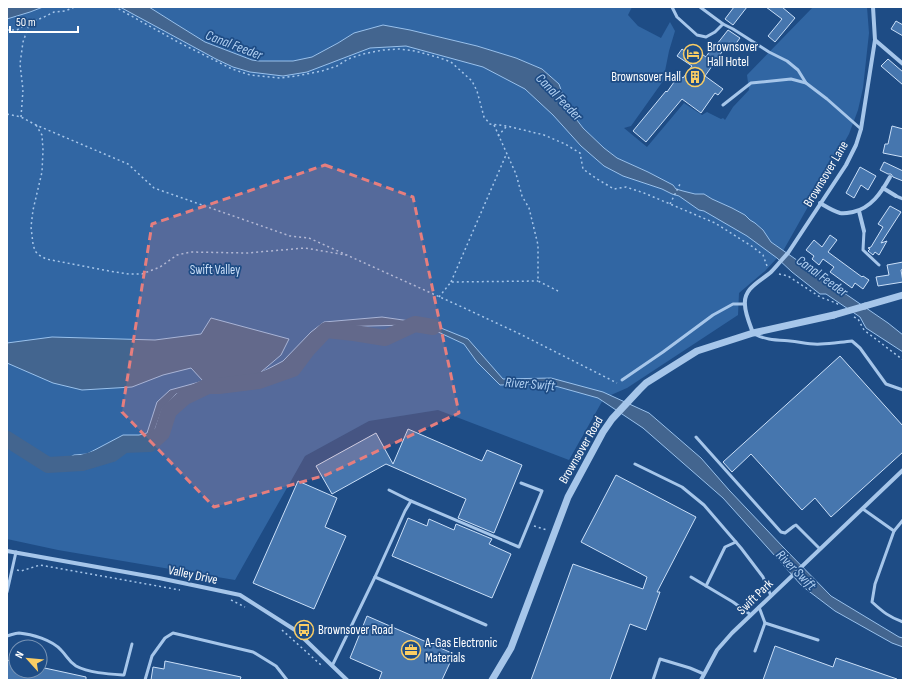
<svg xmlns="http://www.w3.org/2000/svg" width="910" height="687" viewBox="0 0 910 687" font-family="'Sofia Sans Condensed',sans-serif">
<rect width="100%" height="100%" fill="#1e4c85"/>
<g fill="#3166a3">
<polygon points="7,7 135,7 212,50 271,69 381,37 513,69 599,152 749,229 778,257 765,271 739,293 738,315 627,388 604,398 569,460 438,410 369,421 305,456 235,580 58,550 7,539"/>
<polygon points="149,7 632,7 628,15 638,26 661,38 670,22 675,31 669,51 663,81 631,126 624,128 647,147 684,103 702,115 707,112 721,119 723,118 725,120 733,107 749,90 747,75 813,7 867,7 869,33 863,88 858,110 849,134 783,251 771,242 763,230 755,223 750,221 745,215 732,208 712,199 704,194 695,194 683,191 676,189 673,185 648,172 617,158 604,148 583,128 567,107 559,84 542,69 516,58 477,46 410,30 398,29 354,33 338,43 312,57 293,61 259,61 252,60 205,42 176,24"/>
</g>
<g fill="#43658f" stroke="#99c1ec">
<polygon points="7,7 43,7 30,12 7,19"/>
<polygon points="120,7 149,7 176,24 205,42 252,60 259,61 293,61 312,57 338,43 354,33 383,25 410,30 477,46 516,58 542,69 559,84 567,107 583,128 604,148 617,158 648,172 673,185 676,189 683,191 695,194 704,194 712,199 732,208 745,215 750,220 755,223 763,230 771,242 834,286 888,323 903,335 903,352 866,328 860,317 826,294 820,294 792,272 777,258 747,236 704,211 699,210 679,196 672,194 662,189 623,176 604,166 581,146 553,115 525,89 483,67 406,46 370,48 307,72 283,76 250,72 233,67 216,59"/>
<polygon points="382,317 431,324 468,339 503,379 551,378 603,392 649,413 701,458 729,490 783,547 831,596 899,637 903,638 903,647 892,643 835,611 802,586 723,498 643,428 598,398 548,384 500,385 477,362 464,344 436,331 408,325 330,327 321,333 288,367 262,378 220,383 219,386 208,386 205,384 176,394 163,407 154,432 149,438 125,442 113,451 73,461 65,466 40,463 7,443 7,437 42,458 63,461 74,455 87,454 123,435 139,435 147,433 157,402 170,390 203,381 191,368 163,375 132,387 82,390 53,383 7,363 7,343 52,337 155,340 201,334 211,318 289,339 281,355 261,372 264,371 283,361 311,332 324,322"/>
</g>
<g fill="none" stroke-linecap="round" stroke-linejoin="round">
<polyline stroke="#43658f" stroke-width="16" points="7,439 48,465 82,463 112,454 124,445 150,444 162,433 169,411 185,397 208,386 219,386 259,381 293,369 308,349 326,330 354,333 385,338 415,324 433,327"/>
</g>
<g fill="#4676ae" stroke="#cadff8">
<polygon points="734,7 747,7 733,25 725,19"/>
<polygon points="766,7 782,7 795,18 775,42 768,36 782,19"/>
<polygon points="896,21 903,25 903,36 891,29"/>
<polygon points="728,30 740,38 734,46 729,42 705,76 723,89 718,95 715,93 701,113 682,99 646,142 633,131 666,91 667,92 679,75 683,78 692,66 677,56 682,49 691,56 696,50 706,57 715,43 717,44"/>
<polygon points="888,59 903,72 903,85 881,66"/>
<polygon points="892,126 903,129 903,157 883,153 885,144 888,144"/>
<polygon points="884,162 903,171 903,181 893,177 891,174 888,174 880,170"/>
<polygon points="860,167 876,176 868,190 861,185 854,198 846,193"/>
<polygon points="890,206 901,212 881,243 887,241 879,255 875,252 873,255 868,251 870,249 868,248 871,247 883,227 878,224"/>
<polygon points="830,235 837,240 828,252 862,277 863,276 869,280 863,289 855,283 852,288 830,272 834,267 823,259 819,265 812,259 814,256 806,250 814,240 822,247"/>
<polygon points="903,262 903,269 901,270 903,282 878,286 876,277 889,275 887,265"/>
<polygon points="840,356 903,426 903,452 831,517 815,498 802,510 751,454 732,472 723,462"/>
<polygon points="408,429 482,461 487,450 522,465 494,533 458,518 466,499 386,464 332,494 316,466 376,433 393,464"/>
<polygon points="616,475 696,517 657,592 660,592 646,630 630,624 610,680 531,680 573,564 643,589 647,577 581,542"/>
<polygon points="298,481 337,498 325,527 346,536 314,609 253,583"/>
<polygon points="408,518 427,526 429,519 454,530 456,524 492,539 489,544 511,554 492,598 392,556"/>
<polygon points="367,616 454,654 442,680 379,680 382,672 350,658"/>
<polygon points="775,646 833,667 836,658 897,679 897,680 763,680"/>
<polygon points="7,660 16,662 16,671 40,671 40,667 86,677 86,680 7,680"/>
<polygon points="165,661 241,677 240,680 151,680 153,667 164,669"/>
</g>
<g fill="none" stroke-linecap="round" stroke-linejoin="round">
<g stroke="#a6c6ea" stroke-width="1.5" stroke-dasharray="2 3" stroke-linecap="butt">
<polyline points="114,7 117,8 178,42 232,69 250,75 280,78 296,76 322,71 337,66 348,59 363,54 383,50 399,49 415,51 437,57 451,62 472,81 477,91 484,117 490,124 507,126 544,135 565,144 580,153 583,169 597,179 614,189 626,187 644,193 715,223 753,247 763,255 767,266"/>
<polyline points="7,30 17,30 30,22 42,18 54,12 65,11 75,7"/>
<polyline points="7,114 21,117 36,125 128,164 154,188 290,236 309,238 462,307 520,334 617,383"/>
<polyline points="21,117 23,90 20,64 23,42 30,22"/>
<polyline points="36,125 42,135 43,150 42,172 33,210 31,227 33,244 35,251 39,255 46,259 109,271 129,274 142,274 160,267 177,255 191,252 247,253 305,248 346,255"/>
<polyline points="494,125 516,174 522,196 529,208 538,245 538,281 558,291"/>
<polyline points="498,136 506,127"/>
<polyline points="670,204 680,184"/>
<polyline points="779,274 788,276 820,297 836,303 839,305"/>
<polyline points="451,282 506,155"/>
<polyline points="439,297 451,282 538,281"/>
<polyline points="854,317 858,319 864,330 903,360"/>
<polyline points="534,526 547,530"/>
<polyline points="17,570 21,571 40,565 180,590"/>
<polyline points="231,600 245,607"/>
<polyline points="282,630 321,665"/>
</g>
<g stroke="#a6c6ea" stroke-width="3">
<polyline points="672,7 677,17 697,35 706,37 715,32 723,24"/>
<polyline points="700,7 723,24 733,29 769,52 787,61 798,70 806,83"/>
<polyline points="723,105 751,83 791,79 806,83 827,99 861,129"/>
<polyline points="896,196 903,199"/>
<polyline points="864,231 863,250 879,265"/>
<path d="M754 334C765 340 778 340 790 341 801 342 810 345 821 344 831 344 841 342 852 341L860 348 886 384 903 390"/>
<polyline points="622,380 663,352 713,315 733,304 745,304"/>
<polyline points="696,437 781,532 785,533 794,526 796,525 820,549"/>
<polyline points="635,464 682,487 704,505 741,548 763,577 771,596"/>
<polyline points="389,490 411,501"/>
<polyline points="863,509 894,531"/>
<path d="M903 520 894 531 875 584 872 602C883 612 889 617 903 622"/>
<polyline points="375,577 486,625"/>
<polyline points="691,577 733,602 751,615"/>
<polyline points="706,586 725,547 736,542"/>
<polyline points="7,592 16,552"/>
<polyline points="759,607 765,623 818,640"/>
<path d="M7 636C11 635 15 633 19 633 32 634 52 640 61 650 67 656 68 661 76 666 89 673 108 674 124 675L132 644"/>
<polyline points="755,651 765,623"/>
<polyline points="332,666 375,577 405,511 411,501 519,547 542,491 521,483"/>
<polyline points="145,680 152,656 165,638 173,633 253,652 276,666 287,680"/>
<polyline points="653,680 660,659 690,668 704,674"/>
</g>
<g stroke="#a6c6ea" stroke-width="4">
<polyline points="875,40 903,64"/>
<polyline points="883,188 896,196"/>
<path d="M820 203C827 207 833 211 840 213 844 214 848 213 853 212 871 208 881 193 890 177"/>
<polyline points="859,211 864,231"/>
<path d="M753 333C750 325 745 313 745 305 743 288 761 281 771 272 777 266 782 259 788 253L846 165 856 145 861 129 875 40 873 7"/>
<polyline points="7,551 159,578 240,595 295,630 347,680"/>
<polyline points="701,680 717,650 732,633 903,470"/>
</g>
<g stroke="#a6c6ea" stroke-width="7">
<polyline points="865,306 903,295"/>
<polyline points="492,680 511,648 568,497 603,432 612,419 639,390 646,383 697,351 753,333 834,315"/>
</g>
<polyline stroke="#a6c6ea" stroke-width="7" points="834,315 865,306"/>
</g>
<path fill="#e67e7e" fill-opacity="0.2" stroke="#e67e7e" stroke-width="3" stroke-dasharray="8 5" stroke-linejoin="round" d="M325 165 413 197 459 413 326 475 214 507 122 412 152 224Z"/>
<defs>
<symbol id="hotel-ring" viewBox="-11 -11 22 22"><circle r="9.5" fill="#1e4c85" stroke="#facd64" stroke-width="1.5"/><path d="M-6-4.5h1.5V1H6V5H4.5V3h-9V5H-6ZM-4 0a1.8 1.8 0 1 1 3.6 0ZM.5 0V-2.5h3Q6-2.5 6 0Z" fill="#facd64"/></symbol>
<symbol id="building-ring" viewBox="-11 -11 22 22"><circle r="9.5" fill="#1e4c85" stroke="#facd64" stroke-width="1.5"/><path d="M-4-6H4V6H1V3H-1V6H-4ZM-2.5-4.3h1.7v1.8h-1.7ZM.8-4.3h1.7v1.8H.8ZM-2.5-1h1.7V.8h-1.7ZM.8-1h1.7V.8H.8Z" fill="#facd64"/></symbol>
<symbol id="bus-ring" viewBox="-11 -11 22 22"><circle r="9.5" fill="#1e4c85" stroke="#facd64" stroke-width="1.5"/><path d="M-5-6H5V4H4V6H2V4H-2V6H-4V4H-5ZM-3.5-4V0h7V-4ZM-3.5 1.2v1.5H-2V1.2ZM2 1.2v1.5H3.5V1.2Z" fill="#facd64"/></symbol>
<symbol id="office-ring" viewBox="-11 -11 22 22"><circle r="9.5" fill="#1e4c85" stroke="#facd64" stroke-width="1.5"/><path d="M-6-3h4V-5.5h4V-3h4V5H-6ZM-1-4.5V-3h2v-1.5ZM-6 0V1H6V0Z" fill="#facd64"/></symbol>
</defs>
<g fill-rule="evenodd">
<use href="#hotel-ring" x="682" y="43" width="22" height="22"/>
<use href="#building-ring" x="684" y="66" width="22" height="22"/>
<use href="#bus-ring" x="293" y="619" width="22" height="22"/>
<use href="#office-ring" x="400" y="639" width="22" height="22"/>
</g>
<g text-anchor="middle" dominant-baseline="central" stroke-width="3.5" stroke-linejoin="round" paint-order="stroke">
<g font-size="13" fill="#fff" stroke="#1e4c85" text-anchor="start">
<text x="707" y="47">Brownsover<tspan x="707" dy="15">Hall Hotel</tspan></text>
<text x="681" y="77" text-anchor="end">Brownsover Hall</text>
<text x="318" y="630">Brownsover Road</text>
<text x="425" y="643">A-Gas Electronic<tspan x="425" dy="15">Materials</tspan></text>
</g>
<g font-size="13" fill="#fff" stroke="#1e4c85">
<text transform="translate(826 174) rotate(-59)">Brownsover Lane</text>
<text transform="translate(581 450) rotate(-60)">Brownsover Road</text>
<text transform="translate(193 575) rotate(12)">Valley Drive</text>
<text transform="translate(755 597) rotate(-44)">Swift Park</text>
</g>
<g font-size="13" fill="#cadff8" stroke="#1e4c85">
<text x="215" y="270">Swift Valley</text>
</g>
<g font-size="14" font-style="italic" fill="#b1d0f2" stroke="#1e4c85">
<text transform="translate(234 45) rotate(21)">Canal Feeder</text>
<text transform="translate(559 97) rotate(46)">Canal Feeder</text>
<text transform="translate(822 276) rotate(36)">Canal Feeder</text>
<text transform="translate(530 384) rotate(4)">River Swift</text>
<text transform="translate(796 570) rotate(45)">River Swift</text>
</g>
</g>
<rect width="910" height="687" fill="none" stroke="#ffffff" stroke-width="16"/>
<g transform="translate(28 659) rotate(297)"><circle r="19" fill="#1e4c85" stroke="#7894b6"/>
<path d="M0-3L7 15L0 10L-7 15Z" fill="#facd64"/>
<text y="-6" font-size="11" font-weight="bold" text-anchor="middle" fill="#ffffff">N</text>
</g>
<path d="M10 26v6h68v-6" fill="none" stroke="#ffffff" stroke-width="2"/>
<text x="16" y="26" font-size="12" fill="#ffffff" stroke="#1e4c85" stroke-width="3" paint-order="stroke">50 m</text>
</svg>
